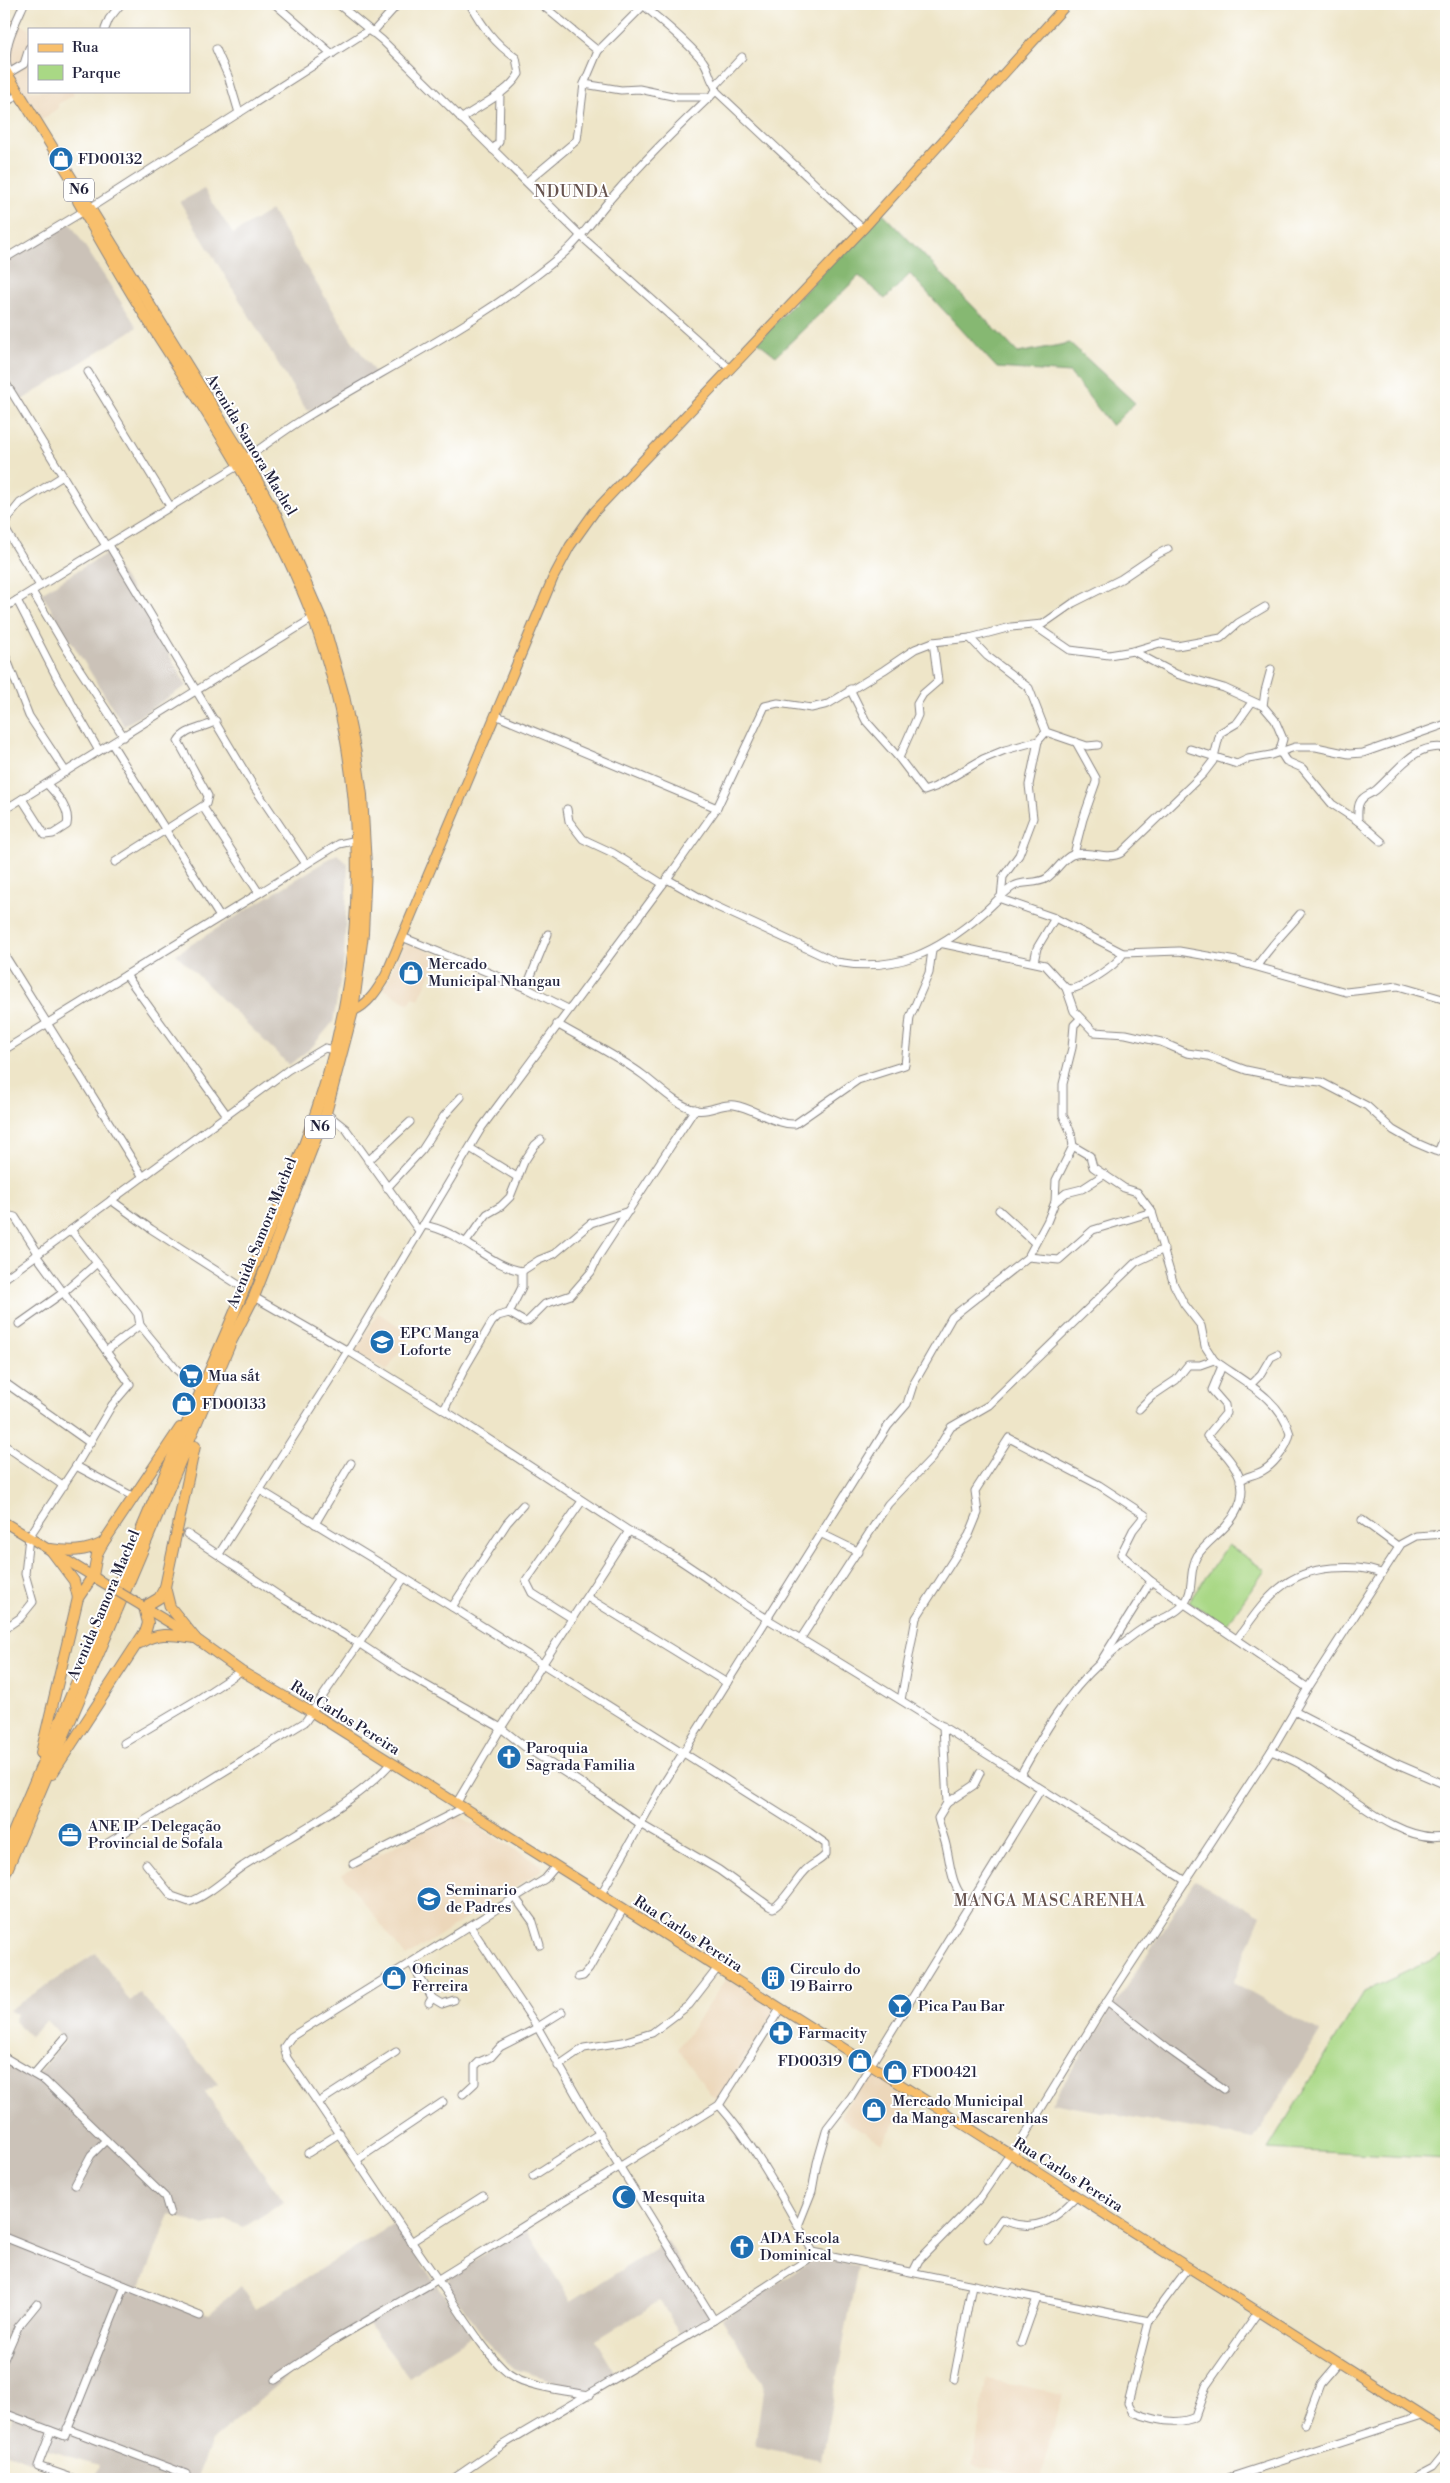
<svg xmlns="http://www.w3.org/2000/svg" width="1450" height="2483" viewBox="0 0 1450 2483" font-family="'Libre Bodoni',serif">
<rect width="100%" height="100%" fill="#fff"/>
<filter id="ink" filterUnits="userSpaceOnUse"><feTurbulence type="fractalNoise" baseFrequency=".02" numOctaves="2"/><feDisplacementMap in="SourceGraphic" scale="10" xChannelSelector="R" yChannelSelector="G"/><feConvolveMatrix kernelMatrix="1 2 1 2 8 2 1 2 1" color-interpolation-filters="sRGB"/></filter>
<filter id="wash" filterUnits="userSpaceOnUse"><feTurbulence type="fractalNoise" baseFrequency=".0096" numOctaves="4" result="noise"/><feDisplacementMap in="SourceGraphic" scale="20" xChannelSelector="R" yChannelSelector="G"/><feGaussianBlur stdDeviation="1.12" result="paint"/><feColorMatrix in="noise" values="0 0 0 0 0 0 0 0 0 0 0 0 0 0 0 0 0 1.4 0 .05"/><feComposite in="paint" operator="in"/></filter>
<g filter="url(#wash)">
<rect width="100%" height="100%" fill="#eee5c8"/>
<g fill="#ecd7ba">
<polygon points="4,14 29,29 29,91 72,91 74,95 58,104 58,108 35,125 4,74"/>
<polygon points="406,940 439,956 419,999 413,997 409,1004 383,989"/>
<polygon points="378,1313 411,1334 387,1371 354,1351"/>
<polygon points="456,1814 541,1865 542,1870 406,1957 342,1874"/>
<polygon points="727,1977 777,2009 718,2100 711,2095 678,2049"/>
<polygon points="869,2071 911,2099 882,2143 840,2117"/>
<polygon points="986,2379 1063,2394 1040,2479 973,2465"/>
</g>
<g fill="#cbc2b8">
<polygon points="204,189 233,234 271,210 349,336 376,374 307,411 180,202"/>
<polygon points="70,223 137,327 22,400 4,371 4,265"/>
<polygon points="107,553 145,609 186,686 124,726 41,593"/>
<polygon points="337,854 348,864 344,958 333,1022 311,1048 289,1065 176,954"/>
<polygon points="1195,1880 1261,1915 1233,1983 1320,2032 1254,2139 1051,2103"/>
<polygon points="96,1953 130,2001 140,1993 218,2084 205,2092 284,2202 244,2227 226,2220 204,2226 170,2214 140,2289 209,2314 241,2286 255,2309 394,2224 472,2335 409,2377 368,2323 292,2372 213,2439 197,2479 94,2479 99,2465 45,2449 37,2464 4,2452 4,2442 13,2415 4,2412 4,2061 34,2077 66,2041 47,2020 30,2037 14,2020 16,2015 9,2010"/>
<polygon points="525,2228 571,2301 668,2241 710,2314 680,2334 660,2301 596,2340 616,2373 588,2391 515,2369 493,2349 479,2330 448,2286 449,2277"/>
<polygon points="818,2257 858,2266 821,2460 755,2446 764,2384 722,2319"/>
</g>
<g fill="#a9d885" stroke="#667d60">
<polygon points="1228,1545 1265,1570 1226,1626 1189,1601"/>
<polygon points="1446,1953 1446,2159 1268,2149 1364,1992"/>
</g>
<polygon fill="#86b872" stroke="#546d56" points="880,210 1018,353 1070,343 1135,403 1112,426 1070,373 997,368 910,274 885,299 859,276 776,356 758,342"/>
</g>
<g filter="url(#ink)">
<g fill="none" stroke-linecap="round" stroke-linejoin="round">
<defs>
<g id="minor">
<polyline points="275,4 332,54"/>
<polyline points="338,4 382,40 582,237 729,368"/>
<polyline points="541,4 598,51 644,5"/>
<path d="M642 4C663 23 685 39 703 61 709 69 709 78 715 86"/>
<polyline points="105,29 109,19 121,4"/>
<polyline points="372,33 398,4"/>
<polyline points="216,49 228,76 239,113"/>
<polyline points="742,57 715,86 716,91 863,229"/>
<path d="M9 73C0 51 15 24 24 4"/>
<polyline points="7,74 24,64 29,48"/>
<polyline points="584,84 621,90 639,89 677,97 710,97"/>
<polyline points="4,103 13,98"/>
<path d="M461 119C480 105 507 94 519 74L516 58C495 44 482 26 470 4"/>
<polyline points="493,150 499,142 500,93"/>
<polyline points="528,181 577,140 584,84 598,51"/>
<polyline points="90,208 369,30"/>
<polyline points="4,259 84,211"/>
<polyline points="88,372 170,506"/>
<polyline points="4,380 106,546"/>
<path d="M245 459C266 445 286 429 308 416 394 364 486 319 563 254 583 237 595 216 613 196 645 159 680 125 716 91"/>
<polyline points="4,523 20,503 63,476"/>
<polyline points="4,527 40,586"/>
<polyline points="109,545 254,787 306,864"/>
<polyline points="32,591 67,650 124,737"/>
<polyline points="17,600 56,676 99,751"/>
<polyline points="4,608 239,465"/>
<polyline points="1035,626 1070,650 1109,655 1133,651 1160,643 1177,646 1221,638 1238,623 1265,607"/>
<polyline points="970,638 987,656 1029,688 1046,732 1087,746 1098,745"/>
<polyline points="1133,651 1176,674 1224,688 1263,706 1275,720 1283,739 1279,753"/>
<polyline points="4,652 29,716 66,772"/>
<polyline points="850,689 866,721 899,758 924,791 935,787 983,759 1005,750 1038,741 1046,732"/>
<polyline points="1263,706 1265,691 1271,669"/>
<polyline points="495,715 717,808"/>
<polyline points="112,744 220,917"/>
<polyline points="1190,749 1237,764 1248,759 1271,755 1295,747 1316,747 1349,754 1363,753 1446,724"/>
<polyline points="1281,753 1286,761 1302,768 1332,804 1358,821 1382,842"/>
<polyline points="899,758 918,715 917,704 923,694 938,681 933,642"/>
<path d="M22 799 45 835 53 834 67 825C71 809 56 794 47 784"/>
<polyline points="203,807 259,893"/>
<polyline points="567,809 569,821 583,839 613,853 663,884"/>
<polyline points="4,810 313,618"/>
<path d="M1358 821C1358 815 1357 807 1360 802 1363 795 1370 795 1376 790 1397 772 1414 742 1446 748"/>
<polyline points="1074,854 1083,819 1096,782 1096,778 1076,742"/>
<path d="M115 862 206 804 208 796 178 741C186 728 203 729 216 721"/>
<path d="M667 879 711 904 836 962C897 973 937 952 982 914 990 908 1006 890 1014 886 1023 880 1037 885 1047 878 1056 872 1062 859 1072 855 1087 849 1107 861 1121 853L1203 774 1213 761 1220 733 1237 723 1252 702"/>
<polyline points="1001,898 1003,877 1019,855 1033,818 1029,785 1038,741"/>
<polyline points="1001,899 1055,918 1123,953 1179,951 1236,961 1346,992 1398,986 1446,1000"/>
<polyline points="402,937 526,988 568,1009"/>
<path d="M944 944 1045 965 1066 988 1071 989C1083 987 1119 964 1123 953"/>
<polyline points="4,954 143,1177"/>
<polyline points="1034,962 1037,948 1055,918"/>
<path d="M1257 966C1269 947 1285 932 1300 914"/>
<polyline points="126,975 227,1115"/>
<polyline points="526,988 548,934"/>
<polyline points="1066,988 1074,1011 1094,1032 1126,1034 1161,1042 1187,1053 1208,1056 1246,1070 1290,1079 1321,1082 1367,1106 1393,1130 1414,1142 1435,1151 1446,1150"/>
<path d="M557 1024C586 1041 616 1055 643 1075 659 1087 675 1105 696 1110 709 1113 721 1103 734 1105 754 1108 774 1125 795 1124L858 1080 905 1065 910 1017 929 973 932 950"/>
<polyline points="4,1050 339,844 357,840"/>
<polyline points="326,1113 346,1129 419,1231"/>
<path d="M1073 1146 1090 1156 1093 1167 1124 1188 1137 1192 1152 1212 1174 1285 1184 1304 1201 1326 1205 1346 1214 1360C1241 1380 1281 1399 1290 1434 1287 1448 1272 1468 1258 1473 1252 1476 1246 1476 1240 1481"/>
<polyline points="470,1148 517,1177"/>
<polyline points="1438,1152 1446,1133"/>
<polyline points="368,1161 410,1122"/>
<polyline points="387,1188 422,1150 444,1116 461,1097"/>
<polyline points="111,1200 151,1229 245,1289"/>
<polyline points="1055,1202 1066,1193 1082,1189 1105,1174"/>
<polyline points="999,1210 1035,1243"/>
<polyline points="4,1218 7,1215 15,1217 38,1253"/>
<path d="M423 1225C462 1231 489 1266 522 1271L539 1260 554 1254 591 1223 629 1211"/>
<polyline points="466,1242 487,1214 501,1206 510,1197 524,1162 535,1145 541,1140"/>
<polyline points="1028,1257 1059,1260 1093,1230 1152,1212"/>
<polyline points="97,1263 138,1314 140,1325"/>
<polyline points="4,1279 288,1070 325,1048 334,1050"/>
<path d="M254 1297 348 1351 444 1410 629 1531C678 1555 722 1591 769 1620 910 1704 1048 1793 1186 1881"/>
<polyline points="509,1313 522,1287 522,1271"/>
<polyline points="19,1324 64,1292 97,1263 71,1230"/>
<polyline points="106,1351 140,1325 176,1369 201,1391"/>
<polyline points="4,1382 90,1443"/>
<polyline points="1250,1385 1261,1374 1271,1357 1277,1354"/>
<polyline points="1139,1409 1152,1396 1176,1380 1188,1365 1200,1365 1214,1360"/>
<polyline points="444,1410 465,1368 492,1322 498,1316 509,1313 525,1322 528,1321 545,1304 571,1295 591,1272 598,1257 695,1109"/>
<polyline points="4,1445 64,1486"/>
<polyline points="76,1466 134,1497"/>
<polyline points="1362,1520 1399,1547"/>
<polyline points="315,1524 351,1463"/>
<path d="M187 1534 287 1601 360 1644 401 1671 501 1728 525 1747 595 1792 640 1824 719 1870 769 1906 773 1908C783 1903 796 1880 804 1872 810 1864 820 1862 826 1854V1844L809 1832 452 1607 260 1490"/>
<polyline points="822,1534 859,1552"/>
<polyline points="219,1554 348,1351 482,1127 672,872 717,808 765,706 778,703 811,708 828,704 884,670 915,649 933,642 970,638 1011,627 1043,624 1073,603 1121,579 1158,554 1168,549"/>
<polyline points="587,1597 727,1683"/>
<polyline points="452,1607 507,1523 523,1505"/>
<polyline points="573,1619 532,1593 526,1581 582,1501"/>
<polyline points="4,1629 20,1618 33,1602 25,1574 29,1537 76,1466 112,1405 130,1384 36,1255"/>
<polyline points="801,1638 888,1504 932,1458 951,1427 989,1405 1136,1262 1164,1249"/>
<path d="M1237 1639C1264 1602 1282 1572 1332 1568 1351 1567 1364 1567 1381 1573"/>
<polyline points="1101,1661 1151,1581 1308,1688"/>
<polyline points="901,1700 916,1618 969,1535 978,1513 975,1491 1009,1438 1099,1485 1145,1515 1133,1530 1121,1554 1151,1581"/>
<polyline points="1294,1711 1395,1763 1446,1785"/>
<polyline points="943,1726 947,1803 974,1785 980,1773"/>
<polyline points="124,1743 200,1698 241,1671"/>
<path d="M1271 1751C1281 1755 1292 1759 1302 1765 1340 1786 1402 1848 1446 1835"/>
<path d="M1021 1774C1043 1734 1066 1694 1100 1663 1114 1650 1132 1635 1148 1625 1160 1619 1175 1615 1184 1604 1195 1590 1188 1571 1197 1556 1204 1545 1217 1536 1226 1526 1258 1490 1237 1463 1207 1436L1226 1413 1225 1405 1212 1390 1222 1366"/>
<path d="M947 1803 938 1818C940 1827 944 1836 946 1845 952 1871 950 1884 969 1906"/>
<polyline points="456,1804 501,1728 629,1531"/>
<polyline points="106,1844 305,1722 404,1578"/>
<path d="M146 1864 172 1896 189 1902C209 1895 226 1878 243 1866 289 1836 355 1804 391 1763"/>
<polyline points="353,1864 463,1808"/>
<path d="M556 1866 545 1879 291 2037 284 2047 287 2058C341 2135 391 2214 445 2290 461 2313 488 2358 509 2374 527 2387 567 2391 590 2395"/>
<polyline points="601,1894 661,1788 888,1426 907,1404 913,1385 952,1317 1028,1257 1047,1222 1055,1202 1056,1180 1073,1146 1071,1133 1063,1115 1063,1084 1072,1048 1074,1025 1080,1019"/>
<polyline points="514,1896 533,1922 540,1945"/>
<polyline points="470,1926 538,2028 583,2107 714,2320"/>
<polyline points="411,1963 430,1994 432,1998 429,2003"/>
<polyline points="578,1977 583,1976 589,1969 623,1909"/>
<polyline points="432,1998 442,2004 454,2000"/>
<polyline points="1107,2001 1168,2049 1224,2089"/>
<polyline points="4,2057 45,2081 165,2197 170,2214"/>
<polyline points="558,2066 584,2048 623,2042 652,2033 689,2005 717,1969"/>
<polyline points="34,2074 65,2038"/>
<polyline points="463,2094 475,2083 475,2066 479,2062 491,2057 500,2047 533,2030 562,2012"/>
<polyline points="319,2102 396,2052"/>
<path d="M719 2105C758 2149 784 2202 813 2252L1149 2321"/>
<polyline points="308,2153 340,2133"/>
<polyline points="1012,2156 1107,2001 1271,1751 1308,1688 1401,1544 1416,1536 1446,1534"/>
<polyline points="358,2159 443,2102"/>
<polyline points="533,2176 600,2133"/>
<polyline points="75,2185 91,2155 106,2140"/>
<polyline points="798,2226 812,2191 817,2163 827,2128 851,2097 1041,1789"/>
<polyline points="4,2237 200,2316"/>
<path d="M988 2239 1002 2219C1034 2235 1055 2220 1077 2196"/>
<polyline points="411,2242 483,2196"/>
<path d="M1189 2267 1149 2321 1128 2403 1133 2412C1151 2419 1177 2426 1195 2417L1206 2386 1258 2312"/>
<polyline points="913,2272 919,2260 980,2198 1010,2154"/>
<polyline points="1021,2343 1037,2298"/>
<polyline points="4,2359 18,2327 37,2304"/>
<polyline points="954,2379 972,2285"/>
<polyline points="275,2380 334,2340 437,2280 719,2105 780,2009"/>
<polyline points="4,2413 65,2436 125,2286"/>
<polyline points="1305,2424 1320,2384 1338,2363"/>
<polyline points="67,2429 186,2474"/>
<polyline points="51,2431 38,2466 75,2479"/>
<polyline points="1414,2477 1433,2467 1446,2451"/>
<polyline points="453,2479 504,2444 714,2320 807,2260 813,2252"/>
<polyline points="1225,2479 1421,2416"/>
</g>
<g id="major">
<path d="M353 1011C368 1005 378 989 386 975L553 578 570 546 595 511 863 229 1067 4"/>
<polyline points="4,1522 97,1579"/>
<polyline points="142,1606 195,1638 241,1671 313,1713 601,1894 1446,2431"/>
</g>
<g id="highway">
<polyline points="4,69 245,459 277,517 324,625 344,696 356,754 362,795 366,866 363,934 353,1011 326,1113 254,1297 231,1342 4,1877"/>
<polyline points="50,1549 74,1581 78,1598"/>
<path d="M50 1549C70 1552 85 1552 103 1543"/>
<polyline points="165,1587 170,1607 195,1638"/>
<path d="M140 1643C159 1631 173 1635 195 1638"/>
<polyline points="41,1753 78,1598 93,1576 97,1554 103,1543 180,1428"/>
<polyline points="52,1774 146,1630 148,1623 144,1607 159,1598 165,1587 195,1446"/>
<path d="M4 1854C67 1705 129 1556 194 1407 220 1347 246 1286 271 1226 292 1176 313 1126 328 1074 371 926 366 760 312 615 271 508 207 413 146 317 122 279 100 240 78 201"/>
</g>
</defs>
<use href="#minor" stroke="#888482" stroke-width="9"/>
<use href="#major" stroke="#888482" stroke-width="11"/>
<use href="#highway" stroke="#888482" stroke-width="12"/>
<use href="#minor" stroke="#fff" stroke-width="7"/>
<use href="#major" stroke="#f8bf6c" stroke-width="9"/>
<use href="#highway" stroke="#f8bf6c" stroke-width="10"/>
<defs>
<polyline id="major-bridge" points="97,1579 142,1606"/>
</defs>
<use href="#major-bridge" stroke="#888482" stroke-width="11" stroke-linecap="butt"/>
<use href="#major-bridge" stroke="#f8bf6c" stroke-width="9"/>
</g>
</g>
<defs>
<symbol id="shop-disc" viewBox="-11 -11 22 22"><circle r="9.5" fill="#1f6fb2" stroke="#fff"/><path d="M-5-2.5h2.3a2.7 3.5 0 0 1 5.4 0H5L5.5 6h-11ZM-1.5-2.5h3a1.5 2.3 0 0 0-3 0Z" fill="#fff"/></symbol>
<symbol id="school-disc" viewBox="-11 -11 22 22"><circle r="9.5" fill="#1f6fb2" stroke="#fff"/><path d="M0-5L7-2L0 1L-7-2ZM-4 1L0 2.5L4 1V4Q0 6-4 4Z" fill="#fff"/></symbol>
<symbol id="supermarket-disc" viewBox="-11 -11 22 22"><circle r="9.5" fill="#1f6fb2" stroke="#fff"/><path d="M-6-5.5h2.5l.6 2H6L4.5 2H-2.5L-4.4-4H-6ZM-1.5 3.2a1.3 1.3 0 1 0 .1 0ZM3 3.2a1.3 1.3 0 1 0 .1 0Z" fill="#fff"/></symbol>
<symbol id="church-disc" viewBox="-11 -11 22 22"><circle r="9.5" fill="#1f6fb2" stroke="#fff"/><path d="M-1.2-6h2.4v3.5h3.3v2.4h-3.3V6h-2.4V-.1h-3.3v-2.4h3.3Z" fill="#fff"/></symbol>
<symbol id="office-disc" viewBox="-11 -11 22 22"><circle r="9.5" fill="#1f6fb2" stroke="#fff"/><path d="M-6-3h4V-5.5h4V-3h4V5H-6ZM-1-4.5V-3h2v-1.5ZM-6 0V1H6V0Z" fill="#fff"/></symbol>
<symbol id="university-disc" viewBox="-11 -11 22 22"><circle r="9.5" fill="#1f6fb2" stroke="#fff"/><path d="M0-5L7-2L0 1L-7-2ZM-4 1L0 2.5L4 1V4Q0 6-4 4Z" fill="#fff"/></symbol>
<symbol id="building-disc" viewBox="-11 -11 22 22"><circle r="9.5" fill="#1f6fb2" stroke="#fff"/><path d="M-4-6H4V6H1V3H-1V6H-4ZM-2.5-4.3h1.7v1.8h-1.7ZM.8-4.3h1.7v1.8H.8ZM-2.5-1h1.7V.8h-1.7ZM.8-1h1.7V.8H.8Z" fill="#fff"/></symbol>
<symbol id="bar-disc" viewBox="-11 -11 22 22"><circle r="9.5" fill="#1f6fb2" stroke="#fff"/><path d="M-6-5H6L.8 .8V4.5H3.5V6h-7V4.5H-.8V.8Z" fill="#fff"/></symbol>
<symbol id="pharmacy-disc" viewBox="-11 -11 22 22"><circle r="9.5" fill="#1f6fb2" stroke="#fff"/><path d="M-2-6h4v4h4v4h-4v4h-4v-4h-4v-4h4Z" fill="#fff"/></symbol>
<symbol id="mosque-disc" viewBox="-11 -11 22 22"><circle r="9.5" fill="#1f6fb2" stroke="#fff"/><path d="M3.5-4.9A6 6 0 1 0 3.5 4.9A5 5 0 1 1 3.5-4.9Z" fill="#fff"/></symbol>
</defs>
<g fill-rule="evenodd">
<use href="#shop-disc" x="47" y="145" width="28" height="28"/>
<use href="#shop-disc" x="397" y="959" width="28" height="28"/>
<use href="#school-disc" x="368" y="1328" width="28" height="28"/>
<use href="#supermarket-disc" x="177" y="1362" width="28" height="28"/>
<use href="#shop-disc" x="170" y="1390" width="28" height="28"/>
<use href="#church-disc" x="495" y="1743" width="28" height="28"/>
<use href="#office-disc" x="56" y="1821" width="28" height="28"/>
<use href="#university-disc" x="415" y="1885" width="28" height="28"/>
<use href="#shop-disc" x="380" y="1964" width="28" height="28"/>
<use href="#building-disc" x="759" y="1964" width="28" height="28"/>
<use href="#bar-disc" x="886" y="1992" width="28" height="28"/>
<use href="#pharmacy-disc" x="767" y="2019" width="28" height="28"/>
<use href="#shop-disc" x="846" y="2047" width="28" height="28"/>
<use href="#shop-disc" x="881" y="2058" width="28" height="28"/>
<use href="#shop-disc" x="860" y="2096" width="28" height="28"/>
<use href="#mosque-disc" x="610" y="2183" width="28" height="28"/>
<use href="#church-disc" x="728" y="2233" width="28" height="28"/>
</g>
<g text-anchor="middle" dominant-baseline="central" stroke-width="4" stroke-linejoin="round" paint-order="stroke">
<g fill="#fff" stroke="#646476" stroke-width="1">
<rect x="64" y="178.5" width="30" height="23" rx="4"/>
<rect x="305" y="1115.5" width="30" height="23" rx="4"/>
</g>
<g font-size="14" font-weight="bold" fill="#22223b">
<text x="79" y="190">N6</text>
<text x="320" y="1127">N6</text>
</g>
<g font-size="15" fill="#22223b" stroke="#fff" text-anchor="start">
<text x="78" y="159">FD00132</text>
<text x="428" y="964">Mercado<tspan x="428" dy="17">Municipal Nhangau</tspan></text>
<text x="400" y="1333">EPC Manga<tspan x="400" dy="17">Loforte</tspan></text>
<text x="208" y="1376">Mua sắt</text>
<text x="202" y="1404">FD00133</text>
<text x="526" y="1748">Paroquia<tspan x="526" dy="17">Sagrada Familia</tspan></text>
<text x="88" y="1826">ANE IP - Delegação<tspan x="88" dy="17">Provincial de Sofala</tspan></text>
<text x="446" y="1890">Seminario<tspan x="446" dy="17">de Padres</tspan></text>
<text x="412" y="1969">Oficinas<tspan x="412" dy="17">Ferreira</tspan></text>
<text x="790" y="1969">Circulo do<tspan x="790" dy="17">19 Bairro</tspan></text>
<text x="918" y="2006">Pica Pau Bar</text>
<text x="798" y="2033">Farmacity</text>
<text x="842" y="2061" text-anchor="end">FD00319</text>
<text x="912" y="2072">FD00421</text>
<text x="892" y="2101">Mercado Municipal<tspan x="892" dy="17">da Manga Mascarenhas</tspan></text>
<text x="642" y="2197">Mesquita</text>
<text x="760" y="2238">ADA Escola<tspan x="760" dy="17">Dominical</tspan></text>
</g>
<g font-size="15" fill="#22223b" stroke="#fff">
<text transform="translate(251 445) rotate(59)">Avenida Samora Machel</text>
<text transform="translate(262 1233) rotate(-68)">Avenida Samora Machel</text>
<text transform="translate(104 1605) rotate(-67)">Avenida Samora Machel</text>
<text transform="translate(345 1718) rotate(32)">Rua Carlos Pereira</text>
<text transform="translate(688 1934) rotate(33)">Rua Carlos Pereira</text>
<text transform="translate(1068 2175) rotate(32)">Rua Carlos Pereira</text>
</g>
<g font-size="16" letter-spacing="1" fill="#66534e" stroke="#fff">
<text x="572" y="192">NDUNDA</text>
<text x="1050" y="1901">MANGA MASCARENHA</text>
</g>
</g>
<rect width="1450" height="2483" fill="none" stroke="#fff" stroke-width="20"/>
<rect x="28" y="28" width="162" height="65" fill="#ffffff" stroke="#a7a7b1"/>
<rect x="38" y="44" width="25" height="8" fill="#f8bf6c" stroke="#a7a7b1"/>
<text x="72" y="52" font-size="15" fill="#22223b">Rua</text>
<rect x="38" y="65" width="25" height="15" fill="#a9d885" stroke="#a7a7b1"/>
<text x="72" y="78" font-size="15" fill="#22223b">Parque</text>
</svg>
